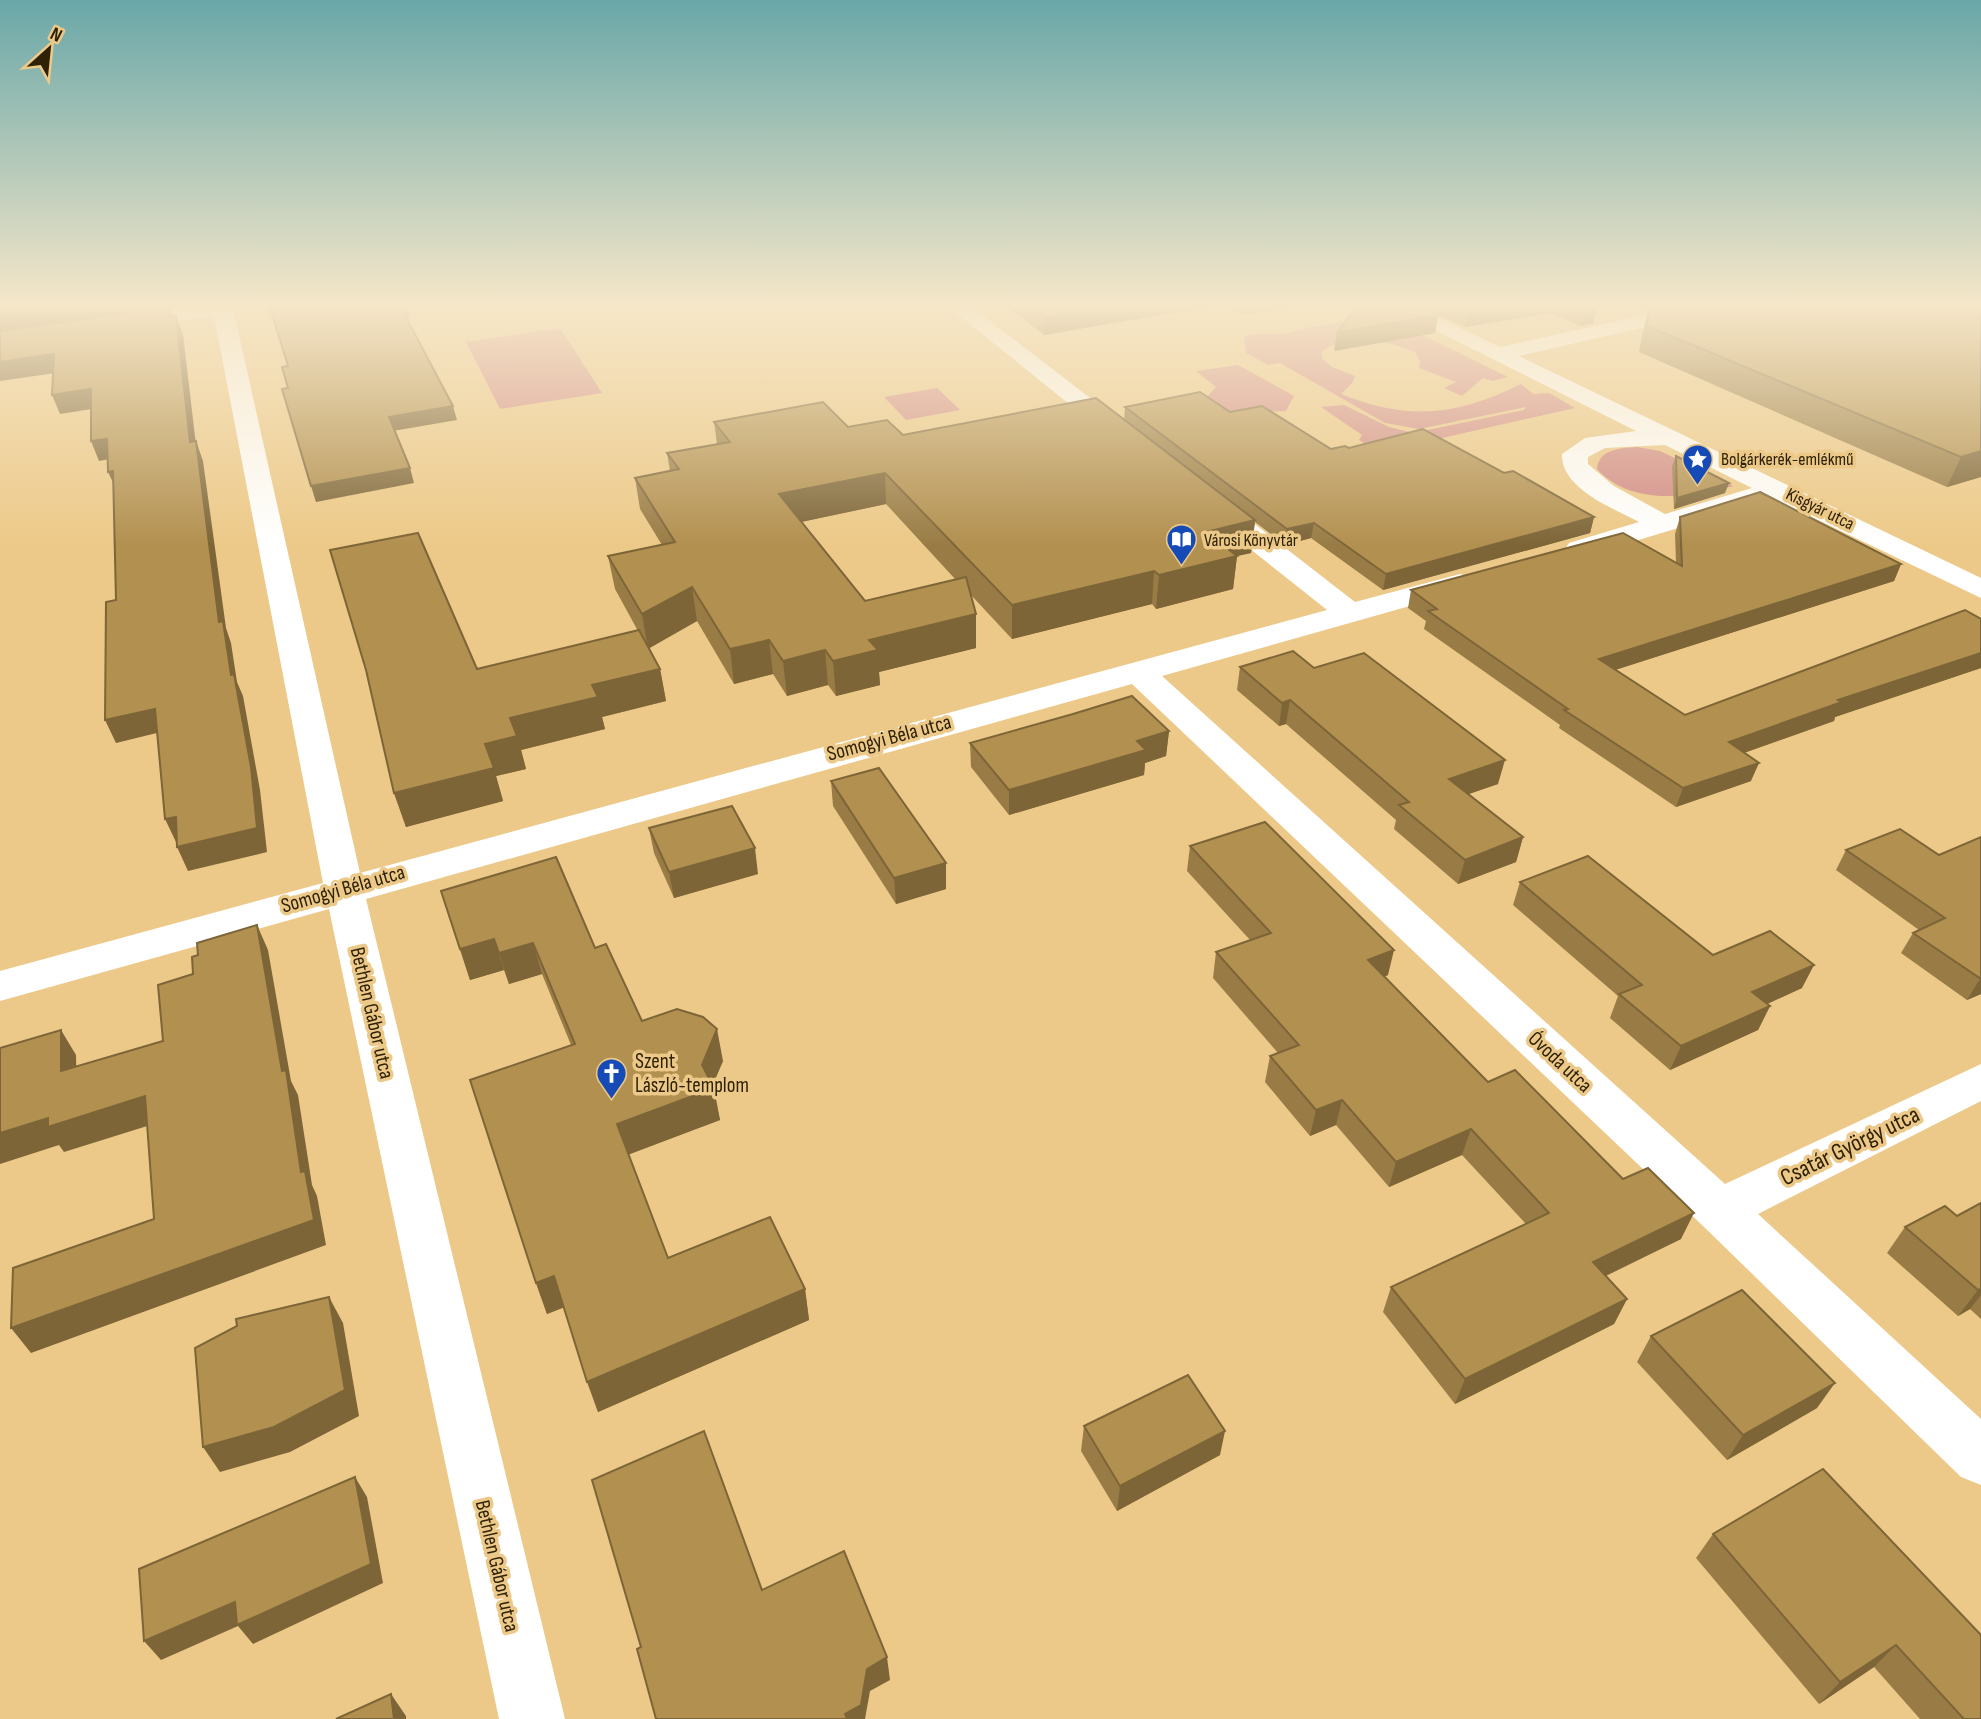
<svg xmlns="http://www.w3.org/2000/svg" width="1981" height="1719" viewBox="0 0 1981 1719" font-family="'Sofia Sans Condensed',sans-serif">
<rect width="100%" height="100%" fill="#ecc988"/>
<g fill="#d28b88">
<path d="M1359 304 1508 377 1493 381 1483 378 1462 396 1444 388 1456 382 1419 368 1420 361 1415 352C1390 341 1344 332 1322 352V358L1332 367 1355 376 1352 383 1341 394C1408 421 1457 416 1521 384L1533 394 1549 393 1575 408 1442 438 1371 448 1359 440 1362 435 1321 407 1344 405 1389 427 1413 433 1524 410 1526 407 1419 429 1385 423 1280 363 1268 365 1246 353 1244 338 1250 334H1283L1310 327 1358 320 1363 316 1347 305Z"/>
<polygon points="560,328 602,393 500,409 466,342"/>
<polygon points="1238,365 1294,396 1286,411 1228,413 1205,399 1216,387 1196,371"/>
<polygon points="937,388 960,410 906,420 884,397"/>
<path d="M1637 447 1660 451 1733 486C1689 497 1632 507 1597 469 1599 449 1620 448 1637 447Z"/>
</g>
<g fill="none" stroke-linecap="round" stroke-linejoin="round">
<g fill="#fff" fill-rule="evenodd">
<polygon points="208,304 257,305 254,309 234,313 360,873 1327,610 1201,510 1197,504 1201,498 1221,498 1355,602 1460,574 1470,577 1475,583 1470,589 1162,676 1725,1184 1981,1064 1981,1101 1758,1214 1981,1419 1981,1485 1961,1477 1702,1225 1132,684 366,899 565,1719 499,1719 329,909 0,1001 0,971 323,883 214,316 120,329 109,323 120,317"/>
<polygon points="945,304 968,304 1128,427 1131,432 1128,437 1110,437"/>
<path d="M1383 304H1410L1500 347 1692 304H1731L1721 310 1519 356 1981 578V598L1774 499 1589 555 1579 558 1569 555 1565 549 1569 543 1639 522C1613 508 1561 489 1562 454L1585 438 1636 431ZM1665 445 1752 488 1665 514 1614 486 1588 464V457L1605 448Z"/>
</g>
</g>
<g fill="#997c45" fill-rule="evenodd">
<polygon points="1003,304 1223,304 1044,335"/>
<polygon points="1225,304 1304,304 1243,315"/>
<polygon points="1358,304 1598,304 1593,323 1580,326 1551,313 1465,327 1438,315 1435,333 1334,351 1337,333"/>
<polygon points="1647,304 1981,304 1981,477 1947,487 1639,352 1643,331 1648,311 1646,312"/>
<path d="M1125 407 1230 412 1331 449 1349 448 1504 473 1594 517 1590 533 1383 590 1311 538 1285 545 1255 522 1251 553 1237 556 1233 589 1156 609 1152 604 1012 639 971 595 976 648 879 672 880 685 836 696 828 685 787 696 773 674 734 684 697 621 649 648 660 669 666 701 602 717 605 729 521 750 526 769 496 776 503 801 406 827 394 793 477 669 638 631 615 589 608 556 662 545 640 509 635 478 670 471 667 453 717 444 714 422 848 427 903 435 1124 420ZM886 504 956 580 865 601 801 522Z"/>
<polygon points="1676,456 1725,493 1674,509 1672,466"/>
<polygon points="1680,517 1901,564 1894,581 1615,670 1685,715 1981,619 1981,668 1835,717 1834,721 1744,753 1751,781 1676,807 1559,728 1560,725 1424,629 1426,621 1408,608 1411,590 1676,562 1675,534"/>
<polygon points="1240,667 1314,668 1498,784 1468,794 1523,837 1516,862 1458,884 1394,829 1396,820 1286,724 1279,726 1237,690"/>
<polygon points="1169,731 1166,756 1145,763 1144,775 1009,815 971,767 970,743"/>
<polygon points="831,781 946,889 896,904 833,806"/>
<polygon points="649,828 758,874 674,898 654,853"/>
<polygon points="1981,837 1981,994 1967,1000 1901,953 1913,933 1919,930 1836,870 1846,850 1939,855"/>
<polygon points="1190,846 1388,975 1384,977 1488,1082 1681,1239 1606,1276 1627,1299 1614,1324 1455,1404 1383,1312 1391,1287 1526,1224 1462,1155 1389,1187 1336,1125 1310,1136 1265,1082 1270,1056 1278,1053 1213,978 1216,952 1250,940 1187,871"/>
<polygon points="1520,882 1802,988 1767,1004 1770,1006 1758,1030 1670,1070 1610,1018 1618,996 1513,905"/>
<polygon points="441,891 595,948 642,1021 723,1061 712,1086 720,1120 628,1154 668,1258 805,1289 809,1320 598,1412 564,1307 547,1314 536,1283 571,1045 542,974 509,984 504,970 470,980"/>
<polygon points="1981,1203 1981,1319 1970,1309 1958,1316 1887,1253 1905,1227 1957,1216"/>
<polygon points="1651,1336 1817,1408 1727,1460 1637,1362"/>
<polygon points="1084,1426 1220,1455 1117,1511 1081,1451"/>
<polygon points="1713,1534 1981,1635 1981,1719 1920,1719 1874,1667 1819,1704 1696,1558"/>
</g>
<g fill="#7d6538">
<polygon points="59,304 173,304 173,306 0,330 0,312"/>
<polygon points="399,304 407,304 410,316 402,317"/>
<polygon points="1119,304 1223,304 1044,335 1045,317"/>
<polygon points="1244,304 1304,304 1243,315"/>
<polygon points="1500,304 1553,304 1551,313 1465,327 1469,309"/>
<polygon points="1598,305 1593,323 1580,326 1585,308"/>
<polygon points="1438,315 1435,333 1334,351 1337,333"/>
<polygon points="176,316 183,334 198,462 190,442"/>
<polygon points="54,354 62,372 0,381 0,362"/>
<polygon points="91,389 98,408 60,414 52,395"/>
<polygon points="453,406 457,420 393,431 389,417"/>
<polygon points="107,439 115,458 99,461 91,441"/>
<polygon points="196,441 203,461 226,628 231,643 237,682 243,696 260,790 267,852 188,871 177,847 219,622"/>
<polygon points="1981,451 1981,477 1947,487 1961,457"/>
<polygon points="410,468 414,483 316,502 311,486"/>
<polygon points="113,471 117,491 108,472"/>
<polygon points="885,473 886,504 782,526 779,494"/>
<polygon points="1729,483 1725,493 1674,509 1677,498"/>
<polygon points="1594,517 1590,533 1383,590 1386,574"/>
<polygon points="1255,520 1251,553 1237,556 1233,589 1156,609 1159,575 1206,532"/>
<polygon points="1314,523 1311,538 1285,545 1287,529"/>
<polygon points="1901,564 1894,581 1593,677 1599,659"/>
<polygon points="1154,571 1152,604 1012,639 1012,605"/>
<polygon points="692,587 697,621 648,649 642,614"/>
<polygon points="976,614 976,648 879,672 880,685 836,696 833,661 869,640"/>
<polygon points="769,640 773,674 734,684 730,649"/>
<polygon points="825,650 828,685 787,696 783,661"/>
<polygon points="1981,653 1981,668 1835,717 1834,721 1721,761 1729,742 1838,700"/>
<polygon points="660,669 666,701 602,717 605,729 521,750 526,769 496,776 503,801 406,827 394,793 485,744 510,718 592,685"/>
<polygon points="1290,700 1286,724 1279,726 1282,703"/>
<polygon points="155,709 165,731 116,743 105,720"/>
<polygon points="1169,731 1166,756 1145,763 1144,775 1009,815 1009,790 1137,741"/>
<polygon points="1505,760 1498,784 1443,803 1449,779"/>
<polygon points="1759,763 1751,781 1676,807 1683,788"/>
<polygon points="176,817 176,842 165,819"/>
<polygon points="1523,837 1516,862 1458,884 1465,860"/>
<polygon points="755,848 758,874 674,898 669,872"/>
<polygon points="946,863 946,889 896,904 894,878"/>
<polygon points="257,925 268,950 291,1081 298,1095 312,1185 317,1196 326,1245 31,1353 11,1328 301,1172 282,1071"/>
<polygon points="494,939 504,970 470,980 460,949"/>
<polygon points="533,943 542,974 509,984 499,953"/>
<polygon points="1394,950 1388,975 1362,985 1368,960"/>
<polygon points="1814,965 1802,988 1741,1016 1752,992"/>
<polygon points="1981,979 1981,994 1967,1000 1980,979"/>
<polygon points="1770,1006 1758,1030 1670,1070 1681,1046"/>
<polygon points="717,1029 723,1061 711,1089 714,1088 720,1120 625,1156 617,1124 702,1065"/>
<polygon points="61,1030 76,1055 77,1097 61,1071"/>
<polygon points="145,1096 160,1122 64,1152 59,1145 0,1164 0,1133 48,1118"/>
<polygon points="1342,1100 1336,1125 1310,1136 1316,1110"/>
<polygon points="1471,1129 1462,1155 1389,1187 1396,1162"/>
<polygon points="1694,1213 1681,1239 1582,1287 1593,1262"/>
<polygon points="554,1276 565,1307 547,1314 536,1283"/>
<polygon points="805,1289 809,1320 598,1412 587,1382"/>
<polygon points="1981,1289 1981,1295 1970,1309 1958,1316 1978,1290"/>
<polygon points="329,1297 343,1323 359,1416 290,1452 220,1472 203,1447"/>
<polygon points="1627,1299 1614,1324 1455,1404 1465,1379"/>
<polygon points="1835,1383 1817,1408 1727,1460 1743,1435"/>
<polygon points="1225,1431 1220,1455 1117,1511 1120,1486"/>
<polygon points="355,1477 367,1497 383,1583 253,1644 238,1626 161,1660 144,1641"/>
<polygon points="1896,1645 1874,1667 1819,1704 1840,1682"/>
<polygon points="887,1657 890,1680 870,1691 865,1719 846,1719 845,1714 867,1669"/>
<polygon points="391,1694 406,1716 406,1719 394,1719"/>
</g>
<g fill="#b29050" stroke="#7d6538" stroke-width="2">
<polygon points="0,304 59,304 0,312"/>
<polygon points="269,304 399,304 453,406 389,417 410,468 311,486 282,389 288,388 282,367 288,366"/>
<polygon points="1027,304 1119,304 1045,317"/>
<polygon points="1358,304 1417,304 1438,315 1337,333"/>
<polygon points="1458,304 1500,304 1469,309"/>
<polygon points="1576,304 1598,304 1598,305 1585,308"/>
<polygon points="1652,304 1981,304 1981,451 1961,457 1647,326 1650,305"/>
<polygon points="170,307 172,317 176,316 190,442 196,441 219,622 223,621 231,675 234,674 251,767 257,828 177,847 176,817 165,819 155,709 105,720 106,602 116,600 113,471 108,472 107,439 91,441 91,389 52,395 54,354 0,362 0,331"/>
<polygon points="1200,392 1230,412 1262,406 1331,449 1345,446 1349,448 1423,429 1504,473 1513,471 1594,517 1386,574 1314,523 1287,529 1125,407"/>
<polygon points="1096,398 1255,520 1206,532 1237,556 1159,575 1154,571 1012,605 885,473 779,494 865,601 966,577 976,614 869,640 878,650 833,661 825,650 783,661 769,640 730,649 692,587 642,614 608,556 675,542 635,478 679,469 667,453 730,442 714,422 823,402 848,427 887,420 903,435"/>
<polygon points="1676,456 1729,483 1677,498"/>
<polygon points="1760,492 1901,564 1599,659 1685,715 1965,610 1981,619 1981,653 1838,700 1842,702 1729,742 1759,763 1683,788 1564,710 1568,709 1428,611 1437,609 1411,590 1623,533 1682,566 1680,517"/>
<polygon points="418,533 477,669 639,630 660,669 592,685 598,697 510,718 517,736 485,744 494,768 394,793 366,670 330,550"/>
<polygon points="1293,651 1314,668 1364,653 1505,760 1449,779 1523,837 1465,860 1399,805 1409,802 1290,700 1282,703 1240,667"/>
<polygon points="1132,696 1169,731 1137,741 1146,750 1009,790 970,743 1073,714"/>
<polygon points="879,768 946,863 894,878 831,781"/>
<polygon points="732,806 755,848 669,872 649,828"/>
<polygon points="1265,822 1394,950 1368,960 1488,1082 1515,1070 1623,1179 1648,1168 1694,1213 1593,1262 1627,1299 1465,1379 1391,1287 1549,1213 1471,1129 1396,1162 1342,1100 1316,1110 1270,1056 1299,1045 1216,952 1271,933 1190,846"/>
<polygon points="1900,829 1939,855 1981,837 1981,979 1913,933 1945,918 1846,850"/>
<polygon points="1588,856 1713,955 1770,931 1814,965 1752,992 1770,1006 1681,1046 1619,994 1642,985 1520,882"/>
<polygon points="556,857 595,948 606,944 642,1021 677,1009 703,1017 717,1029 702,1065 714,1088 617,1124 668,1258 770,1217 805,1289 587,1382 554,1276 536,1283 470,1080 575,1044 533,943 499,953 494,939 460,949 441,891"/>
<polygon points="257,925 282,1071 286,1070 301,1172 305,1171 314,1220 11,1328 13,1268 154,1219 145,1096 48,1127 48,1118 0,1133 0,1048 61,1030 61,1071 163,1041 158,985 193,974 192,957 198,955 197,943"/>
<polygon points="1981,1203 1981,1289 1978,1290 1905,1227 1945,1206 1957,1216"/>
<polygon points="1742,1290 1835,1383 1743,1435 1651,1336"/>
<polygon points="329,1297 345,1390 274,1427 203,1447 195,1348 237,1326 236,1319"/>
<polygon points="1188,1375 1225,1431 1120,1486 1084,1426"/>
<polygon points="704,1431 762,1590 844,1551 887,1657 867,1669 861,1705 845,1714 847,1719 656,1719 637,1649 641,1647 592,1480"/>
<polygon points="1823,1469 1981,1635 1981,1719 1964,1719 1896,1645 1840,1682 1713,1534"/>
<polygon points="355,1477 371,1564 237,1625 235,1602 144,1641 139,1569"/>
<polygon points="391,1694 394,1719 336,1719"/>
</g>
<linearGradient id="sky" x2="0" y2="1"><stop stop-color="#69a7a8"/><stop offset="0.56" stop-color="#f6e7c9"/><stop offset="1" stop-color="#f6e7c9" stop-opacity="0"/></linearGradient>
<rect width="1981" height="545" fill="url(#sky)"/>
<defs>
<symbol id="sight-pin" viewBox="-11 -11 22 30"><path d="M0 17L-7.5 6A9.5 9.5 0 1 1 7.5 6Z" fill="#164bb7" stroke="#ecc988"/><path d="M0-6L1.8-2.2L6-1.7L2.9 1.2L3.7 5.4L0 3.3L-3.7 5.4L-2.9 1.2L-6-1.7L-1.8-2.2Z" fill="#fff"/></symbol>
<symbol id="library-pin" viewBox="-11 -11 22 30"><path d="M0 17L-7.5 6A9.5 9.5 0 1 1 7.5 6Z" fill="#164bb7" stroke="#ecc988"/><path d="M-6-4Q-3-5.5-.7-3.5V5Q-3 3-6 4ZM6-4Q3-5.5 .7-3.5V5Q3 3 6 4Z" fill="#fff"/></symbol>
<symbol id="church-pin" viewBox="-11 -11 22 30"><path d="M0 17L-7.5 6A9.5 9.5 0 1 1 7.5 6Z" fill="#164bb7" stroke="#ecc988"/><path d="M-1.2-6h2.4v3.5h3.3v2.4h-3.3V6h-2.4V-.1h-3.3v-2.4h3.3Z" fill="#fff"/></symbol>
</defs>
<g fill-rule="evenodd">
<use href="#sight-pin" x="1680" y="442" width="35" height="47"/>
<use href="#library-pin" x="1164" y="522" width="35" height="47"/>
<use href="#church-pin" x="594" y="1056" width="35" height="47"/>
</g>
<g text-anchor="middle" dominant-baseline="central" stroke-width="7" stroke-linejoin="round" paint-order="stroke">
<g font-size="18" fill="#2e2105" stroke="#ecc988" text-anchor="start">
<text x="1721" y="459">Bolgárkerék-emlékmű</text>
<text x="1204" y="540">Városi Könyvtár</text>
</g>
<g font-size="18" fill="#2e2105" stroke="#ecc988">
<text transform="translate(1820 509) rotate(26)">Kisgyár utca</text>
</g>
<g font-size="21" fill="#2e2105" stroke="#ecc988">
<text transform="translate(889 738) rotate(-15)">Somogyi Béla utca</text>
<text transform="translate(343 889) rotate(-16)">Somogyi Béla utca</text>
<text transform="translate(372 1013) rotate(77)">Bethlen Gábor utca</text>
<text transform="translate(1560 1062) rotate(43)">Óvoda utca</text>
<text transform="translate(497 1566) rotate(77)">Bethlen Gábor utca</text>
</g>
<g font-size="21" fill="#2e2105" stroke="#ecc988" text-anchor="start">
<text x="635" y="1061">Szent<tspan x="635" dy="24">László-templom</tspan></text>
</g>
<g font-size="24" fill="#2e2105" stroke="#ecc988">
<text transform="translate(1850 1146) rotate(-26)">Csatár György utca</text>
</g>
</g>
<g transform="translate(49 49) rotate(27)" stroke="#ecc988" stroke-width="5" paint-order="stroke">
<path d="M0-5L12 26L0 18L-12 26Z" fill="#2e2105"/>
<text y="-10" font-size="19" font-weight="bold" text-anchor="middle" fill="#2e2105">N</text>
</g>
</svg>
